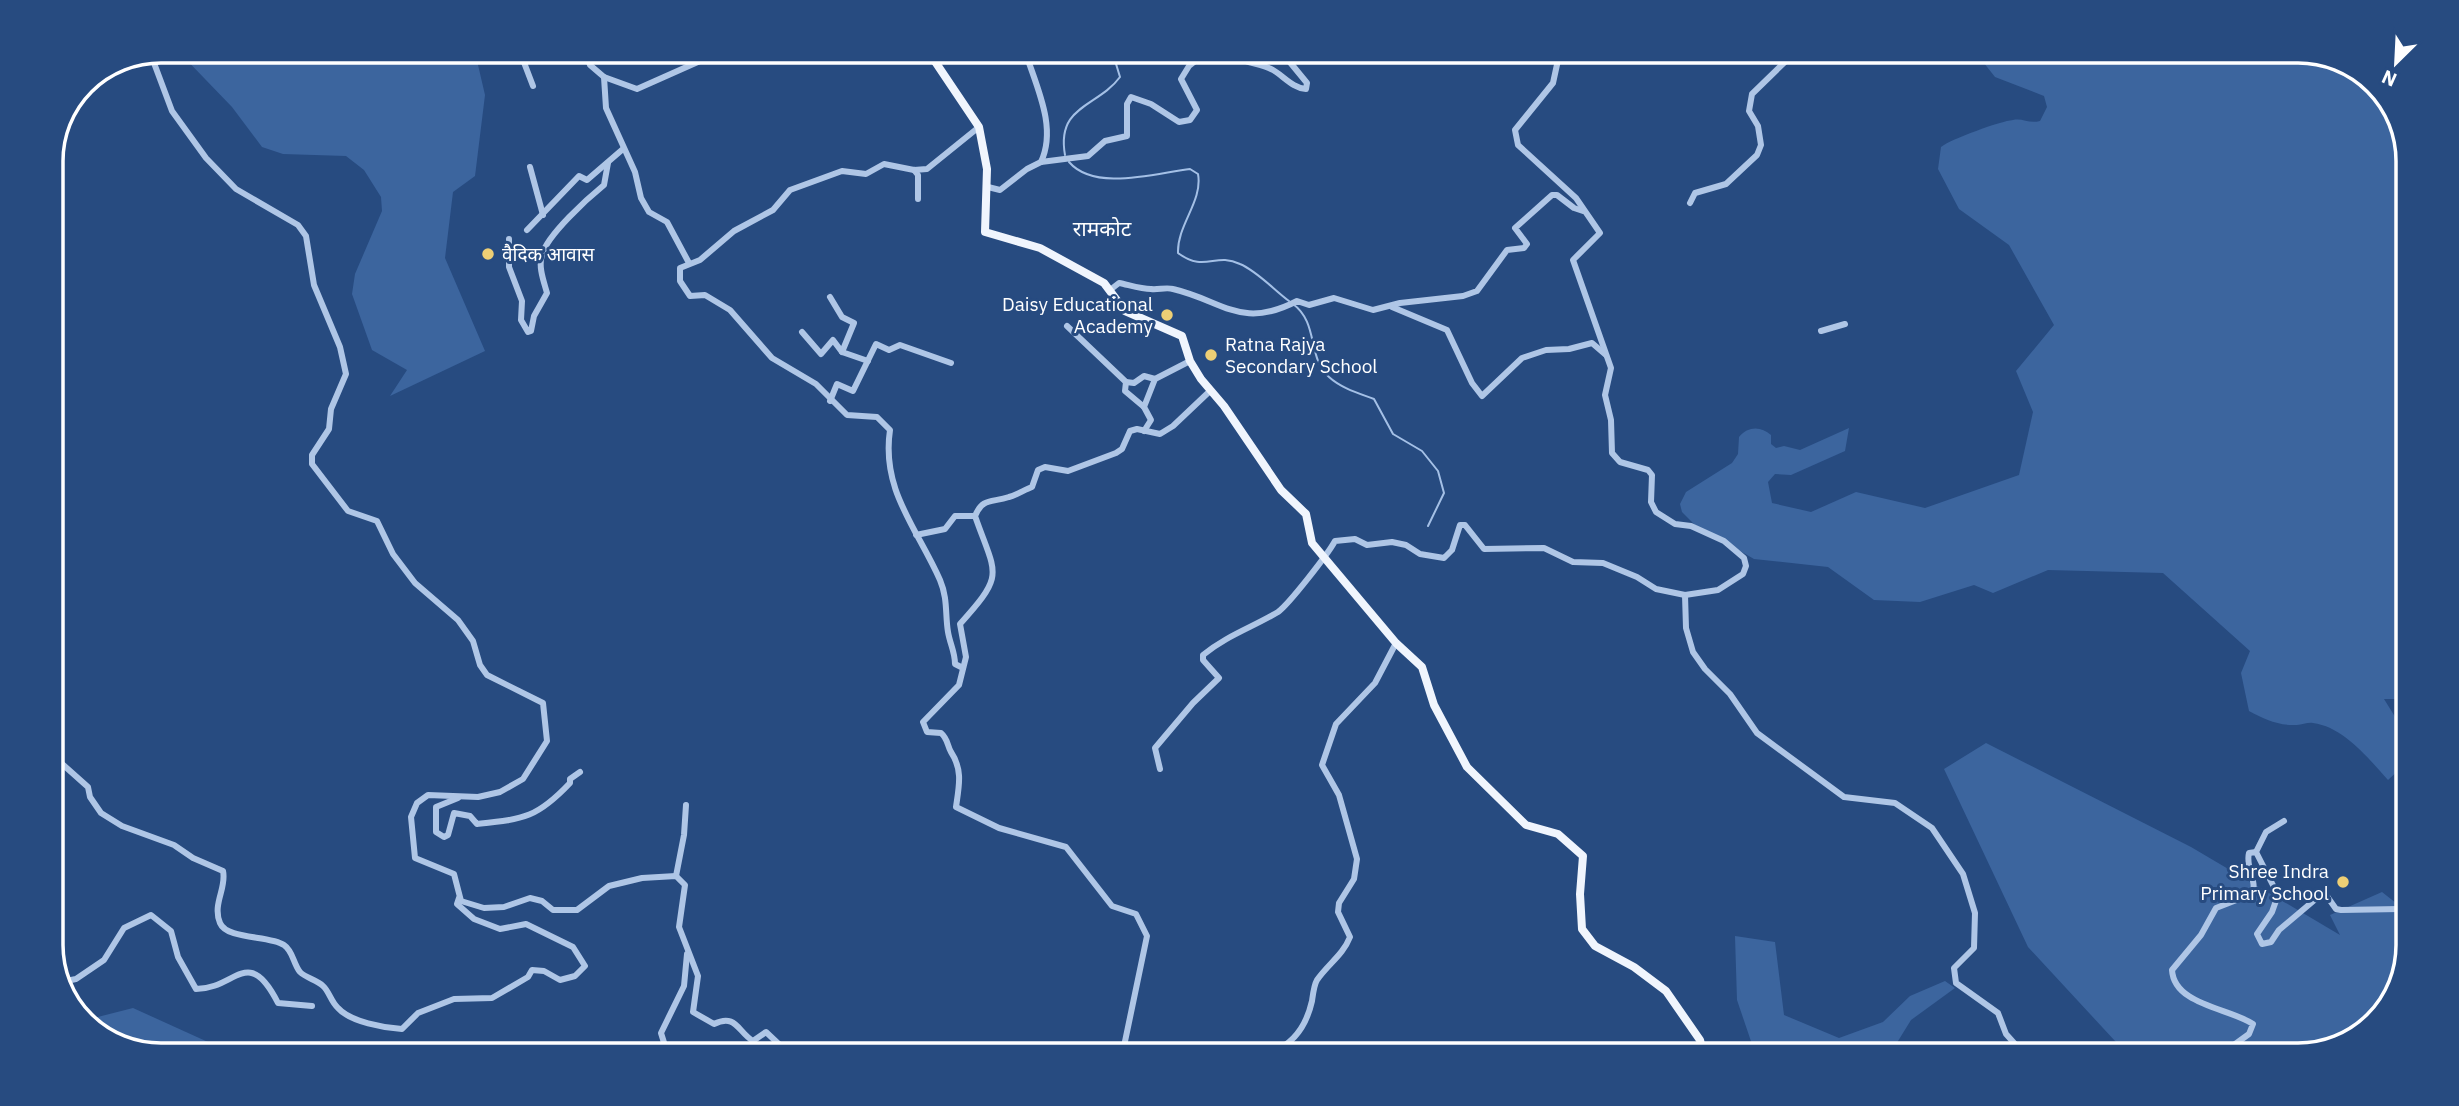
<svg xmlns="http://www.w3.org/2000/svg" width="2459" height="1106" viewBox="0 0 2459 1106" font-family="'IBM Plex Sans','Noto Sans Devanagari',sans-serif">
<rect width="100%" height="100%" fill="#274b80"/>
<g fill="#3c659e">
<polygon points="178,51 475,52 485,95 475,176 453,192 445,258 485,351 390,396 407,370 372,350 352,294 355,274 382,211 381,197 364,170 346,156 283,154 262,147 232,107"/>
<path d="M1980 58 2341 59 2389 99 2408 154 2403 699H2384L2402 728V767L2388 780C2369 759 2344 727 2313 723 2308 722 2302 725 2297 725 2279 726 2264 719 2249 711L2241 673 2250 651 2163 573 2048 570 1993 593 1974 585 1920 602 1874 600 1828 567 1754 559 1695 525 1682 512 1680 504 1686 492 1732 463 1738 454 1739 437C1748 426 1761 426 1771 435V444L1776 448 1784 446 1800 450 1849 428 1845 451 1791 475 1775 474 1768 482 1772 503 1811 512 1856 492 1925 508 2019 475 2033 412 2016 371 2054 325 2009 245 1959 209 1938 169 1941 147C1951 139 2001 121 2013 120 2023 118 2029 124 2040 121L2047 107 2044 96 1995 77Z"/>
<polygon points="1986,743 2191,847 2340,935 2330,915 2382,892 2401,907 2400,988 2360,1036 2298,1055 2128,1055 2028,947 1944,769"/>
<polygon points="1735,936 1775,942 1784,1015 1839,1038 1883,1022 1910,996 1945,981 1955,988 1911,1020 1890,1054 1755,1053 1737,1000"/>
<polygon points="133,1008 219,1047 118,1047 86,1020"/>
</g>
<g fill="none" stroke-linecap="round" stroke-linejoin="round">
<g stroke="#a4c0e6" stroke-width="2">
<path d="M1065 155C1056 105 1098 107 1120 77L1113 54"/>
<path d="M1069 162C1095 192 1156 173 1190 169L1198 174C1203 201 1177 225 1178 253 1205 273 1215 252 1240 264 1257 271 1274 290 1289 301"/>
<path d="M1293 304C1319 323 1307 358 1329 377 1341 388 1358 393 1374 399L1393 434 1422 451 1438 471 1444 493 1428 526"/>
</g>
<g stroke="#afc6e6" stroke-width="6">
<polyline points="520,52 533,86"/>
<polyline points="585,52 590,65 604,77 606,108 635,172 641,198 649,212 667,222 689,263"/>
<path d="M1026 54C1037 88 1057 128 1041 162"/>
<path d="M151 55 172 111 206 158 236 189 298 225 306 236 314 285 340 347 346 374 331 409 329 429 312 455V464L348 511 377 521 393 554 415 583 458 620 473 641 480 665 487 675 543 703 547 741 523 779 500 792 478 797 428 795 417 803 411 817 415 858 454 874 461 901 484 908 504 907 530 898 542 901 553 910H577L609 886 642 878 676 876 685 885 679 927 698 976 693 1012 714 1024C736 1013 738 1032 753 1041L766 1032 784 1049"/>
<path d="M1234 55C1246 64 1259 63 1271 69 1283 75 1292 88 1306 89L1307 83 1284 55"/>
<polyline points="610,59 625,53"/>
<polyline points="604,77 637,89 718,53"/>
<polyline points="530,167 543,215"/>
<polyline points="914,170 918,175 918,199"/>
<polyline points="988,187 1000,190 1027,169 1041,162 1088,156 1105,141 1127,136 1127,104 1131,97 1151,104 1179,122 1190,120 1197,110 1181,79 1189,66 1203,55"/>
<polyline points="1690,203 1695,193 1726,184 1757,155 1761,145 1758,126 1749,111 1752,94 1790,57"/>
<polyline points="527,230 579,176 587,180 623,149"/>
<path d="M509 239V267L522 301 521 320 528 332 531 331 534 316 547 293C544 282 538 267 542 255 547 235 588 198 604 185L608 163"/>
<path d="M1110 290 1119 283C1129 285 1141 289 1151 289 1158 290 1166 287 1173 289 1224 301 1241 330 1297 301L1309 305 1334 298 1373 310 1400 303 1463 296 1477 291 1507 250 1524 248 1527 244 1515 228 1552 195H1557L1574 208 1583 211"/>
<polyline points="830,297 842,317 854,323 842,352 868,361"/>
<polyline points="1392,307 1447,330 1472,383 1482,396 1522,358 1546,350 1569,349 1592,343 1606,355"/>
<polyline points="1067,326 1126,382 1134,383 1144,376 1155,379"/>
<polyline points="1821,331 1845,324"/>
<polyline points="802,332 821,354 833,340 842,352"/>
<polyline points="1126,382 1125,391 1144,407"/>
<polyline points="830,401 837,384 853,391 876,344 889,350 900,345 951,363"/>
<polyline points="1144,431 1151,420 1144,407 1155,379 1190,361"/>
<polyline points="916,535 945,529 955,516 975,516"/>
<polyline points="1685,595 1686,628 1693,652 1705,669 1730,694 1757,733 1844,797 1895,803 1932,828 1963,874 1975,913 1974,948 1954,968 1956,983 1998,1013 2006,1034 2024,1054"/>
<path d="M963 668 955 664C955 652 950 644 948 632 945 614 948 599 940 580 917 528 881 490 890 430L877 417 847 415 816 384 772 358 730 310 705 295 690 296 680 281V268L700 260 734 231 773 210 790 190 842 171 866 174 884 164 914 170 927 169 979 127"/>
<path d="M51 754 88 787 90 797 101 813 122 826 174 845 193 858 223 871C227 888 212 904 220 923 227 940 270 935 284 945 293 951 293 963 300 972 306 978 317 980 323 986 329 991 331 1002 338 1008 350 1022 385 1028 402 1029L418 1013 454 999 492 998 528 977 532 970 544 971 560 980 575 976 585 966 573 947 526 924 500 929 474 919 457 904 459 898"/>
<path d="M1160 769 1155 748 1193 703 1219 678 1203 660V655C1226 636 1253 627 1278 612 1289 604 1328 554 1335 541L1355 539 1367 545 1392 542 1406 545 1420 554 1444 558 1452 550 1460 525H1465L1484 549 1544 548 1573 562 1603 563 1637 577 1656 589 1685 595 1718 590 1743 574 1746 566 1744 558 1724 541 1691 526 1675 524 1656 512 1651 502 1652 475 1648 470 1620 462 1612 453 1611 420 1605 395 1611 368 1573 260 1600 233 1576 198 1518 145 1515 130 1553 83 1558 60 1555 56"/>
<path d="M458 798 436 807V832L444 837 448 835 454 813 470 816 477 824C524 819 537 818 570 783V779L580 772"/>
<polyline points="2256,852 2266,832 2284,821"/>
<polyline points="676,876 684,835 686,805"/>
<path d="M61 982 76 979 104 960 124 928 151 915 171 931 178 957 196 989C236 989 248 944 278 1003L312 1006"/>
<polyline points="666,1049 661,1033 684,986 687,954"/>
<path d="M1123 1051 1147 936 1136 914 1112 906 1066 847 999 828 956 807C959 786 963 770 951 752 947 745 948 739 941 733L927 732 923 722 959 685 966 657 960 624C1006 573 996 576 975 516 983 497 992 503 1009 497 1017 495 1024 490 1032 487L1038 470 1045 467 1068 471 1116 453 1122 449 1130 431 1137 429 1160 434 1173 426 1211 390"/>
<path d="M1274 1051C1296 1042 1307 1023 1312 1001 1313 994 1314 985 1317 980 1328 964 1343 955 1350 937L1338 912 1339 903 1354 879 1357 859 1339 795 1322 765 1336 724 1375 683 1396 643"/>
<path d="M2220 1055 2249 1034 2253 1024C2229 1008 2174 1005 2172 970L2201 935 2216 908 2252 894C2258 881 2245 868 2249 853L2256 852 2278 895 2272 912 2257 934 2262 944 2271 942 2279 930 2324 892 2336 909 2341 910 2400 909"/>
</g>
<polyline stroke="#f0f5fd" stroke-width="8" points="930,54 979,127 987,169 985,232 1040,248 1104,283 1125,311 1182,336 1190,361 1201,379 1224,406 1281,490 1306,514 1312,543 1396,643 1422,667 1434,705 1467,767 1526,825 1558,834 1583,856 1580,894 1582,929 1595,946 1634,967 1666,991 1700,1040 1703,1053"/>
</g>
<g fill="#eecf75" stroke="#274b80" stroke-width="2.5">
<circle cx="488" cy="254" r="7"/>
<circle cx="1167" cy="315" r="7"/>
<circle cx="1211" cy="355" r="7"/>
<circle cx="2343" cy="882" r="7"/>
</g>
<g text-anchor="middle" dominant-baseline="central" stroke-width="6" stroke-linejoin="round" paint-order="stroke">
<g font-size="19" fill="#fff" stroke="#274b80" text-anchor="start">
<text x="502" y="254">वैदिक आवास</text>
<text x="1153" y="304" text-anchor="end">Daisy Educational<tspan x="1153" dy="22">Academy</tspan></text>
<text x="1225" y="344">Ratna Rajya<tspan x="1225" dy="22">Secondary School</tspan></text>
<text x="2329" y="871" text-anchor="end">Shree Indra<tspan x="2329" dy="22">Primary School</tspan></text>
</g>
<g font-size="21" fill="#fff" stroke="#274b80">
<text x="1102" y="228">रामकोट</text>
</g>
</g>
<path d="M0 0H2459V1106H0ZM161 63H2298A98 98 0 0 1 2396 161V945A98 98 0 0 1 2298 1043H161A98 98 0 0 1 63 945V161A98 98 0 0 1 161 63Z" fill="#274b80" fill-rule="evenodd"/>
<path fill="none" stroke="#fff" stroke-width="3.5" d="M161 63H2298A98 98 0 0 1 2396 161V945A98 98 0 0 1 2298 1043H161A98 98 0 0 1 63 945V161A98 98 0 0 1 161 63Z"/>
<g transform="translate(2396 63) rotate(204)" stroke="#274b80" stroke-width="5" paint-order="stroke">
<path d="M0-5L12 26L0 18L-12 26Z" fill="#ffffff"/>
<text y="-10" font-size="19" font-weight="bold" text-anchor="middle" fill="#ffffff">N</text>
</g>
</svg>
